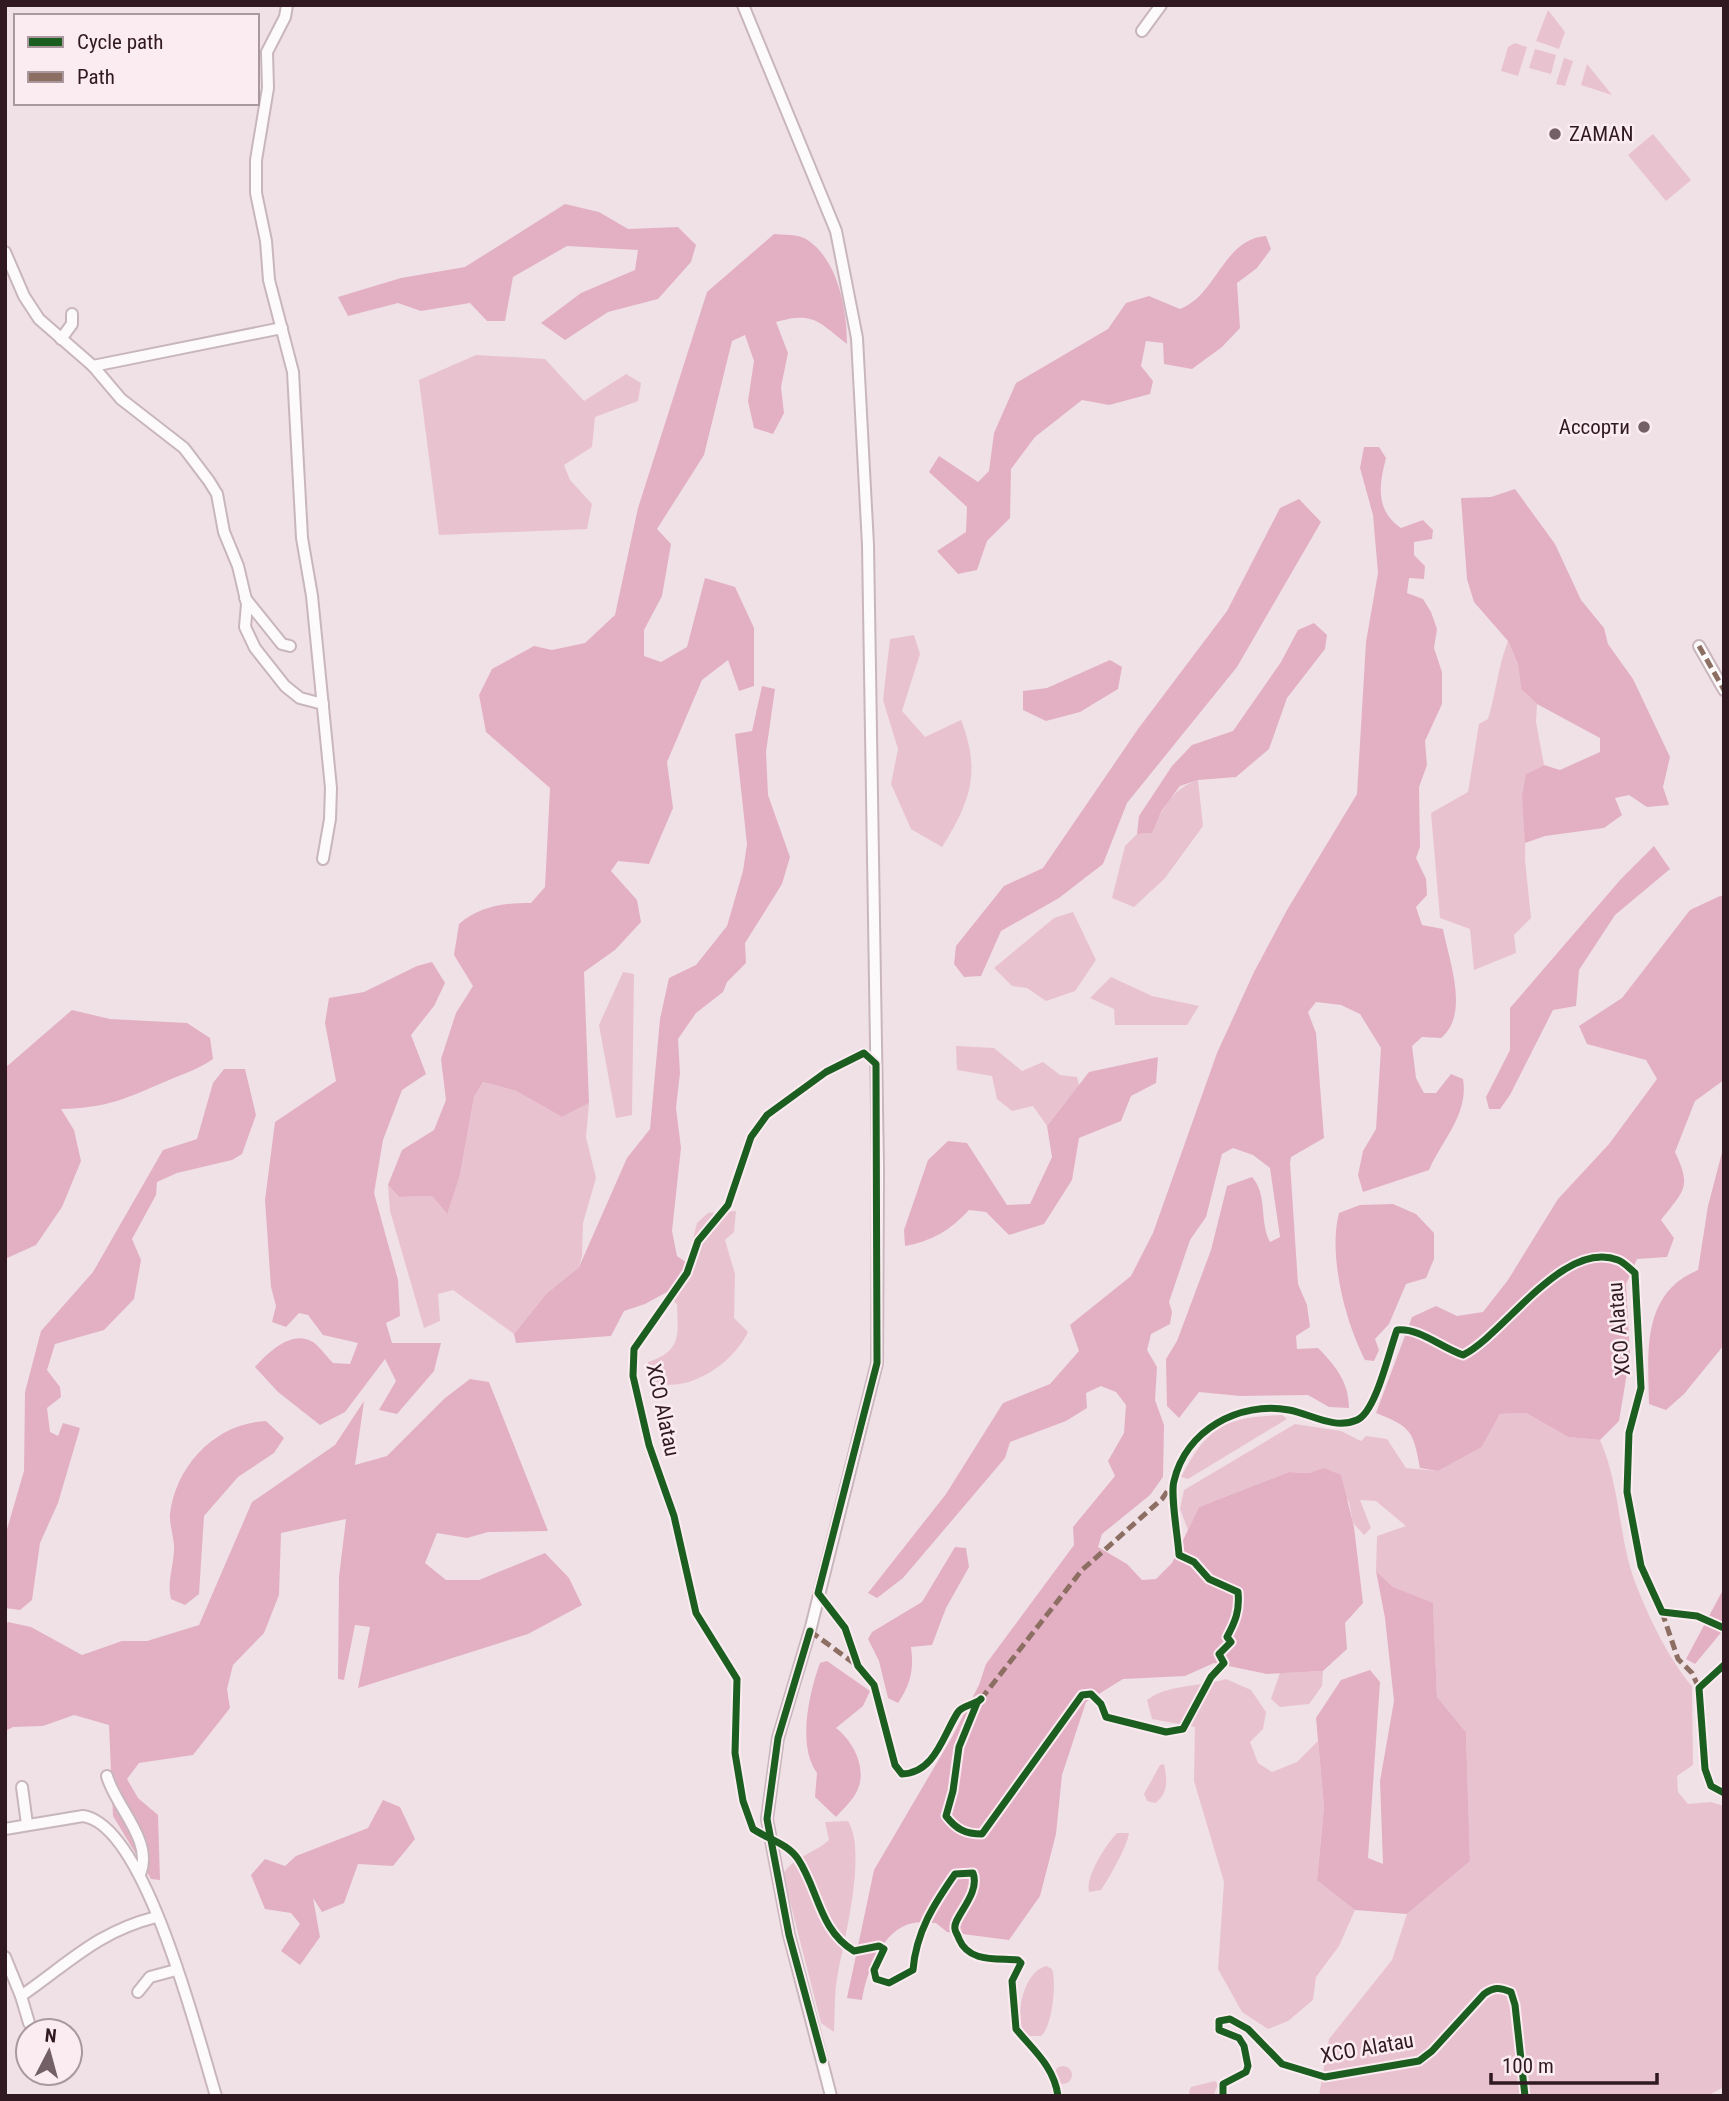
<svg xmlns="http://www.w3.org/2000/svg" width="1729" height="2101" viewBox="0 0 1729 2101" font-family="'Roboto Condensed',sans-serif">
<rect width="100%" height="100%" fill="#f0e1e6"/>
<g fill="#e9c2cf">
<polygon points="1548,10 1565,32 1559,49 1536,41"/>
<polygon points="1515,43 1527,47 1518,76 1501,71 1508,47"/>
<polygon points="1535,49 1556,55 1551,74 1529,68"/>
<polygon points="1564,58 1573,61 1565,86 1556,84"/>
<polygon points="1587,64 1612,95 1581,85"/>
<polygon points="1653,134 1691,180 1666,201 1628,155"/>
<polygon points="476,355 545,359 584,401 626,374 641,383 638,401 595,417 592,447 564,465 570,480 592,504 587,529 439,535 419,380"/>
<path d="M914 635 920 654 902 711 925 737 961 720C981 771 971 801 942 847L911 829 891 784 898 749 883 700 890 639Z"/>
<path d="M1508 641 1518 664 1521 689 1537 704 1536 722 1544 765 1526 774 1525 860 1531 918 1514 935 1516 953 1474 970 1470 929 1440 918 1431 813 1468 792 1479 724 1488 719C1496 693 1498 666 1508 641Z"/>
<path d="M1198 780 1203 826 1165 878 1134 907 1112 898 1125 846 1137 834 1152 833C1162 808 1172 789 1198 780Z"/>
<polygon points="1073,912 1096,960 1075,991 1046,1001 1027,988 1012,986 994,968 1054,918"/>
<polygon points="623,972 634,974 632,1115 616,1118 599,1025"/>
<polygon points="1111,977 1152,996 1199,1006 1187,1025 1115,1025 1114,1009 1090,998"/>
<polygon points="956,1046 994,1048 1022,1071 1043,1062 1060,1075 1077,1077 1079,1085 1047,1126 1033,1106 1012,1111 997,1099 992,1076 957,1070"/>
<polygon points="483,1082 516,1091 562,1117 589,1103 586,1137 596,1178 583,1223 582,1256 579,1267 546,1294 514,1334 453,1290 438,1294 440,1321 424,1328 390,1211 388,1185 399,1197 432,1196 446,1213 460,1175 474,1097"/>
<path d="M736 1211 734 1232 725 1240 735 1274 734 1318 748 1332C732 1365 685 1397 648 1380V1362C682 1351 678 1335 677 1304L666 1294 687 1263 697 1223 708 1213Z"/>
<path d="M1526 1413 1568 1437 1600 1440C1621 1488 1618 1536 1635 1582 1647 1614 1669 1660 1692 1686L1693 1765 1677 1776 1678 1792 1688 1804 1711 1802 1724 1806V2087L1707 2096H1319L1329 2039 1392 1960 1407 1914 1470 1861 1466 1732 1437 1697 1433 1604 1393 1587 1376 1571 1377 1536 1406 1526 1376 1501 1360 1500 1371 1528 1364 1535 1353 1523 1349 1502 1324 1469 1309 1473 1289 1472 1199 1507 1188 1530 1180 1509 1184 1490 1295 1424 1341 1431 1361 1441 1366 1436 1387 1439 1406 1468 1438 1471 1482 1447 1500 1414Z"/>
<path d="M1282 1415 1287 1419 1188 1479 1181 1477C1207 1427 1225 1417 1282 1415Z"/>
<polygon points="1323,1671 1322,1686 1309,1704 1280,1707 1271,1699 1280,1673"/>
<path d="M1226 1679 1251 1690 1266 1712 1263 1729 1250 1742 1258 1763 1272 1772 1297 1762 1318 1741 1324 1807 1317 1879 1355 1910 1339 1946 1316 1977 1313 2000 1288 2021 1268 2029 1242 2012 1218 1969 1224 1882 1194 1781 1195 1727 1152 1719 1147 1700C1168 1684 1200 1687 1226 1679Z"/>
<path d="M1164 1764C1167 1779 1169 1793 1155 1803L1147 1801 1144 1794 1160 1765Z"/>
<path d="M848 1821C867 1852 845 1937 838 1973 834 1991 835 2013 834 2032L821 2023 783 1874C795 1856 815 1853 829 1840L825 1822Z"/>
<path d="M1117 1833H1129C1127 1847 1110 1876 1101 1890L1089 1892C1085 1876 1106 1845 1117 1833Z"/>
<path d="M1046 1966 1052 1969C1057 1983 1052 2027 1041 2036H1025C1014 2018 1022 1973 1046 1966Z"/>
<circle cx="1063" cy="2075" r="9"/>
<polygon points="1215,2081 1218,2085 1213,2096 1191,2096 1189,2092 1191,2087"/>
</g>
<g fill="#e3b0c3">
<polygon points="565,204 599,212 628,229 678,227 696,245 691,262 658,299 608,312 565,340 541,323 581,293 635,270 638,250 567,246 513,277 505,321 487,321 470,303 421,311 398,303 348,316 338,297 401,278 465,267"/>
<path d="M774 234C784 235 798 234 806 239 838 259 847 309 847 344 819 322 813 311 776 322L788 353 781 387 784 413 773 434 754 428 748 401 754 361 745 335 732 341 704 455 657 529 671 544 662 596 644 630V656L661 662 687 647 705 578 735 587 754 628V686L739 691 728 660 702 680 667 762 673 808 649 864 618 861 611 871 637 900 641 922 615 950 584 972 589 1103 562 1117 516 1091 483 1082 474 1097 460 1175 447 1214 432 1196 399 1197 388 1185 402 1150 434 1130 446 1100 441 1059 456 1013 473 986 454 955 459 924C480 906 504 903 531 903L545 887 550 788 486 732 479 695 492 669 534 646 552 650 585 643 615 615 638 508 707 292Z"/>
<path d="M1266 236 1271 249 1257 268 1237 283 1240 328 1222 347 1192 369 1164 364 1163 343 1146 341 1141 366 1153 381 1150 394 1109 405 1082 400 1035 437 1011 469 1010 518 987 541 977 570 958 574 937 551 966 532 967 507 929 472 939 456 978 482 989 471 994 433 1016 383 1108 329 1126 303 1149 296 1180 309C1217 295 1223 239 1266 236Z"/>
<path d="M1364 447H1379L1386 458C1379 485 1375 510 1401 528L1423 520 1433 530 1432 539 1414 542V555L1425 566 1424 579 1409 578 1407 593 1423 599 1431 612 1437 629 1434 648 1442 672V704L1425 741 1427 765 1419 787 1420 847 1416 858 1426 879 1427 895 1416 907 1422 925 1443 929C1449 961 1470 1014 1441 1038L1422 1037 1412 1046 1416 1078 1424 1093H1436L1451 1074 1463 1079C1469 1114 1442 1140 1429 1170L1363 1192 1358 1175 1363 1151 1376 1129 1381 1048 1360 1014 1341 1005 1316 1002 1308 1012 1316 1033 1324 1138 1291 1157 1290 1163 1298 1284 1307 1305 1310 1327 1296 1336 1297 1349 1318 1348C1336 1366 1349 1383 1349 1408L1329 1407 1308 1395 1240 1396 1199 1392 1179 1418 1167 1406 1166 1359 1177 1341 1211 1250 1227 1186 1252 1177C1268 1195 1259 1221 1270 1242L1280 1237 1270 1168 1253 1155 1233 1148 1222 1154 1206 1217 1190 1240 1169 1302 1172 1312 1170 1324 1151 1334 1147 1350 1157 1367 1155 1400 1164 1425 1163 1477 1150 1495 1102 1534 1098 1547 1127 1564 1142 1580 1156 1579 1172 1563 1199 1507 1289 1472 1309 1473 1324 1468 1341 1475 1354 1527 1363 1603 1345 1623 1347 1649 1323 1671 1267 1674 1214 1663 1185 1676 1123 1679 1086 1702 1062 1775 1056 1834 1040 1896 1009 1940 947 1932 936 1923C928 1923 920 1922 913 1923 882 1929 866 1973 862 2000L847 1998 874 1870 952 1737 979 1685 986 1664 1074 1545 1073 1527 1115 1476 1108 1461 1124 1433 1126 1405 1116 1392 1101 1386 1086 1393 1087 1408 1066 1421 1010 1442 1005 1458 903 1578 877 1598 868 1593 946 1494 1003 1403 1050 1384 1079 1351 1070 1325 1131 1276 1153 1233 1217 1053 1254 972 1287 910 1357 794 1366 642 1378 573 1373 515 1360 468Z"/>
<polygon points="1515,489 1555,544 1581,600 1604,628 1608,644 1633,679 1670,757 1663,787 1669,805 1647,807 1629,795 1615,798 1622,815 1604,828 1545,836 1525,843 1522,796 1526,774 1544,765 1560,770 1600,752 1600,738 1537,704 1521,689 1518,664 1508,641 1474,602 1467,579 1461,498 1491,497"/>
<polygon points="1299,499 1321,522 1237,667 1127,803 1103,864 1059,898 1001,931 981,976 964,977 954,964 956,946 1004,886 1043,868 1138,729 1227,611 1280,508"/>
<polygon points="1314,623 1327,635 1325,649 1287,698 1269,749 1236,777 1198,780 1180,786 1162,810 1152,833 1137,834 1139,816 1172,766 1192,745 1233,731 1281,662 1298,630"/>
<polygon points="1110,660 1122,667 1118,689 1080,712 1046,721 1023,710 1023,691 1047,688"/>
<polygon points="762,686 775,689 766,752 768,795 790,857 782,884 745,943 746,963 727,982 723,992 696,1013 678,1039 680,1073 676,1108 681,1148 672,1231 677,1256 687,1263 678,1286 645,1304 624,1311 611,1336 516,1343 514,1334 546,1294 579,1267 627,1158 650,1129 660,1019 669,978 696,965 727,926 743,871 747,844 735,734 752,731"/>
<polygon points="1654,846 1670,869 1615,915 1579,970 1576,1006 1553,1010 1510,1095 1500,1109 1489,1109 1486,1097 1510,1050 1510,1008 1621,879"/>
<path d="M1720 896H1724V1080L1695 1101 1675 1152C1692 1188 1684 1190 1661 1220L1674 1238 1667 1257 1637 1259 1626 1284 1630 1355 1619 1421 1600 1440 1568 1437 1526 1413 1500 1414 1482 1447 1438 1471 1420 1468C1413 1430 1411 1427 1376 1413L1412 1317 1436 1306 1457 1316 1483 1312 1508 1280 1558 1199 1609 1144 1657 1079 1646 1060 1587 1044 1579 1026 1622 998 1690 910Z"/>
<path d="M432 962 445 983 434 1006 411 1035 426 1074 402 1090 383 1140 374 1193 398 1280 400 1316 386 1323 392 1343H441L434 1371 397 1414 379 1410 396 1381 385 1359 345 1412 320 1425 278 1392 255 1367C268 1353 291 1329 313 1342 320 1347 327 1357 333 1363L350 1364 358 1343 323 1335 308 1315 299 1313 286 1327 272 1322 276 1306 271 1287 265 1200 275 1122 336 1081 325 1023 329 998 364 992 417 966Z"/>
<path d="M72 1010 110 1019 187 1023 210 1038 213 1059C199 1069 185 1073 169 1080 127 1098 108 1108 61 1109L74 1130 81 1161 62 1207 36 1245 5 1259V1068Z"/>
<path d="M1158 1057 1156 1083 1131 1096 1121 1121 1079 1138 1072 1180 1044 1224 1009 1235 986 1212 969 1210C952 1229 931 1242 905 1246L904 1230 928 1160 948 1141 967 1143 1007 1205 1030 1204 1052 1157 1047 1126 1089 1072Z"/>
<polygon points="224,1069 245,1069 256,1115 242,1154 232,1160 177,1173 157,1182 156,1195 132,1239 141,1260 134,1299 104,1330 55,1344 47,1370 60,1387 61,1397 47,1408 50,1432 58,1436 63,1423 80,1428 58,1503 40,1543 32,1600 20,1610 5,1608 5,1536 24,1471 25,1392 41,1331 93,1272 163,1150 197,1139 213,1083"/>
<path d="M1724 1145V1345L1684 1394 1666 1410 1649 1404C1648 1352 1641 1294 1698 1270L1708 1206Z"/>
<path d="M1393 1204 1416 1214 1434 1233V1259L1426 1278 1406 1284 1389 1324 1375 1339 1379 1350 1374 1361 1365 1360C1345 1321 1328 1255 1339 1213L1360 1205Z"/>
<polygon points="470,1379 489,1382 548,1531 488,1532 467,1538 437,1533 425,1563 446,1580 479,1580 545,1553 569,1578 582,1605 528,1634 358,1688 370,1627 355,1625 344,1680 338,1679 339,1577 346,1519 281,1533 279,1595 264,1633 233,1665 227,1689 230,1708 193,1755 139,1763 127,1779 138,1798 158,1815 160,1880 151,1879 113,1816 109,1725 74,1715 43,1726 13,1727 5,1731 5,1625 8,1622 31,1627 82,1655 122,1641 147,1641 199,1625 252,1502 335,1445 364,1401 355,1465 387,1456 445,1398"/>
<path d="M266 1421 284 1438 274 1453 238 1477 204 1516 199 1594 185 1605 171 1599C167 1583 173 1568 174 1551 175 1539 169 1526 170 1514 176 1465 216 1423 266 1421Z"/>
<path d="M955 1547 966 1548 969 1567 946 1608 932 1645 911 1647C914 1669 911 1684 898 1703L888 1698 879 1661 868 1639 872 1632 922 1602Z"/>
<polygon points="1376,1571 1393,1587 1433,1603 1437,1697 1466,1732 1470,1861 1407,1914 1355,1910 1317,1880 1324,1807 1316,1718 1341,1680 1370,1670 1380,1682 1368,1858 1383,1864 1380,1781 1394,1701 1385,1618"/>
<polygon points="1724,1588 1724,1629 1695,1664 1686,1659"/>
<path d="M827 1661 870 1691 863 1706 836 1728C853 1741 868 1769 857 1791 853 1800 843 1809 836 1817L815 1797 817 1773C797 1746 809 1693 820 1663Z"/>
<polygon points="383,1800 400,1807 415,1839 393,1866 358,1864 344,1903 322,1912 313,1898 320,1937 300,1965 281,1951 300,1924 291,1913 265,1909 251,1875 265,1859 285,1866 296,1856 368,1828"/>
</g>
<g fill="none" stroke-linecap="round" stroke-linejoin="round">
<defs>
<g id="minor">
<polyline points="287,5 285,17 267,52 268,88 256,160 256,193 266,241 269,280 293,372 302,538 312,596 331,788 330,819 323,859"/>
<polyline points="743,5 836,231 857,338 868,545 878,1169 877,1363 811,1627 778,1738 767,1819 789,1935 831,2096"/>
<polyline points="1142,31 1161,5"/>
<polyline points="5,252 24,296 39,319 93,366"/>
<polyline points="282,328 93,366 121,399 184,448 209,481 217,494 224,532 238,566 247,604 245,627 255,648 285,686 300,698 323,704"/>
<polyline points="61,339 72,324 72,314"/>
<polyline points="245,598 282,644 290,646"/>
<polyline points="1699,646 1724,690"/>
<path d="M107 1776C115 1806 154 1841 140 1874"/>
<polyline points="22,1787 27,1824"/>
<path d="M5 1829 83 1816C146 1825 198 2038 216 2096"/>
<path d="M5 1957 21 1996C69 1963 97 1932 156 1917"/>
<polyline points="138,1992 150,1977 176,1970"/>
<polyline points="21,1996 29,2023"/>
</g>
</defs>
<use href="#minor" stroke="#c8b6bc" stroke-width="14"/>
<use href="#minor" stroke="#fdfafb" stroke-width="10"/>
<g stroke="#8d6e63" stroke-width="5" stroke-dasharray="10 5" stroke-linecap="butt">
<polyline points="1699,646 1724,690"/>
<polyline points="1662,1612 1678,1659 1692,1673 1699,1688"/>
<polyline points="810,1631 855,1664"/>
<polyline points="981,1699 1082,1570 1162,1499 1171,1486"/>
</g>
<defs>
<g id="cycleway">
<polyline points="810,1631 778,1738 767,1819 789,1935 823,2060"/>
<polyline points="1724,1665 1699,1688 1705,1769 1711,1786 1724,1793"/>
<path d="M981 1699C975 1705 963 1705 958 1712 943 1735 935 1773 902 1774L895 1765 874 1685 858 1666 845 1628 818 1593 877 1363 876 1064 864 1053 826 1072 767 1115 751 1137 728 1205 698 1241 687 1273 634 1349 633 1376 649 1445 674 1516 696 1613 737 1679 735 1753 743 1801 753 1829C768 1839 788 1844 798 1859 819 1891 819 1930 854 1951L879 1946 884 1949 874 1970 876 1979 889 1983 913 1970C916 1932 934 1904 955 1874L973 1873C981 1894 952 1918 955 1929 955 1932 958 1935 959 1939 969 1963 997 1958 1018 1960L1021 1963 1012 1981 1016 2029C1033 2050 1054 2066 1058 2096"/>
<path d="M977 1703 959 1747 953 1791 946 1816C956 1829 965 1834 982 1834L1082 1695 1091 1694 1101 1704 1106 1717 1166 1732 1183 1729 1211 1677 1224 1663 1219 1654 1231 1642 1227 1637C1235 1622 1240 1611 1238 1592L1209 1579 1194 1562 1179 1555C1178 1537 1170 1494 1174 1481 1186 1430 1239 1401 1289 1410 1311 1414 1334 1430 1357 1420 1376 1412 1389 1351 1397 1330 1420 1328 1440 1347 1463 1355 1505 1334 1563 1239 1618 1260 1624 1262 1630 1269 1635 1273L1641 1388 1629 1433 1627 1492 1641 1566 1662 1612 1697 1616 1724 1628"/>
<path d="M1223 2096V2084L1246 2072 1248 2066 1244 2046 1239 2038 1219 2030V2021L1230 2019 1248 2029 1282 2064 1325 2077 1419 2061 1432 2051 1484 1994C1494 1987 1499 1987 1511 1992L1515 2005 1525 2096"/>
</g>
</defs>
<use href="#cycleway" stroke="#faecf0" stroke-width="11"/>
<use href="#cycleway" stroke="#1b5e20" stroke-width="7"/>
</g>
<g fill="#735f66" stroke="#faecf0" stroke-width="2.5">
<circle cx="1555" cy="134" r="7"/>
<circle cx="1644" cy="427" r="7"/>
</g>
<g text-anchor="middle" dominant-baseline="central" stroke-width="5" stroke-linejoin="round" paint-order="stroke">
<g font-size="21" fill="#301921" stroke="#faecf0" text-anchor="start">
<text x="1569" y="134">ZAMAN</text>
<text x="1630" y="427" text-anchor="end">Ассорти</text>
</g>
<g font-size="21" fill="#301921" stroke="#faecf0">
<text transform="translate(1619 1329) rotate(-95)">XCO Alatau</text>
<text transform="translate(663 1410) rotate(78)">XCO Alatau</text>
<text transform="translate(1367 2048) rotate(-10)">XCO Alatau</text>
</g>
</g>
<rect width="1729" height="2101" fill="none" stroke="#301921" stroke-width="14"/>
<rect x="14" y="14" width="245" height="91" fill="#faecf0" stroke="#a9989d" stroke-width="2"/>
<rect x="28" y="37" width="35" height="10" fill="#1b5e20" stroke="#a9989d" stroke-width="2"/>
<text x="77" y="49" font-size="21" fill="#301921">Cycle path</text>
<rect x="28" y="72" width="35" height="10" fill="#8d6e63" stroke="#a9989d" stroke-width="2"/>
<text x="77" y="84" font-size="21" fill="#301921">Path</text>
<g transform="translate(49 2052) rotate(6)"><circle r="33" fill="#faecf0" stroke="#a9989d" stroke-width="2"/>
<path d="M0-5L12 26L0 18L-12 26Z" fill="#735f66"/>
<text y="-10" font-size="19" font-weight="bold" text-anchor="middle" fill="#301921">N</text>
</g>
<path d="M1491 2073v10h166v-10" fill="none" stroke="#301921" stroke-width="3.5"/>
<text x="1502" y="2073" font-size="21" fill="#301921" stroke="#faecf0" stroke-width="5" paint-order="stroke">100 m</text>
</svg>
